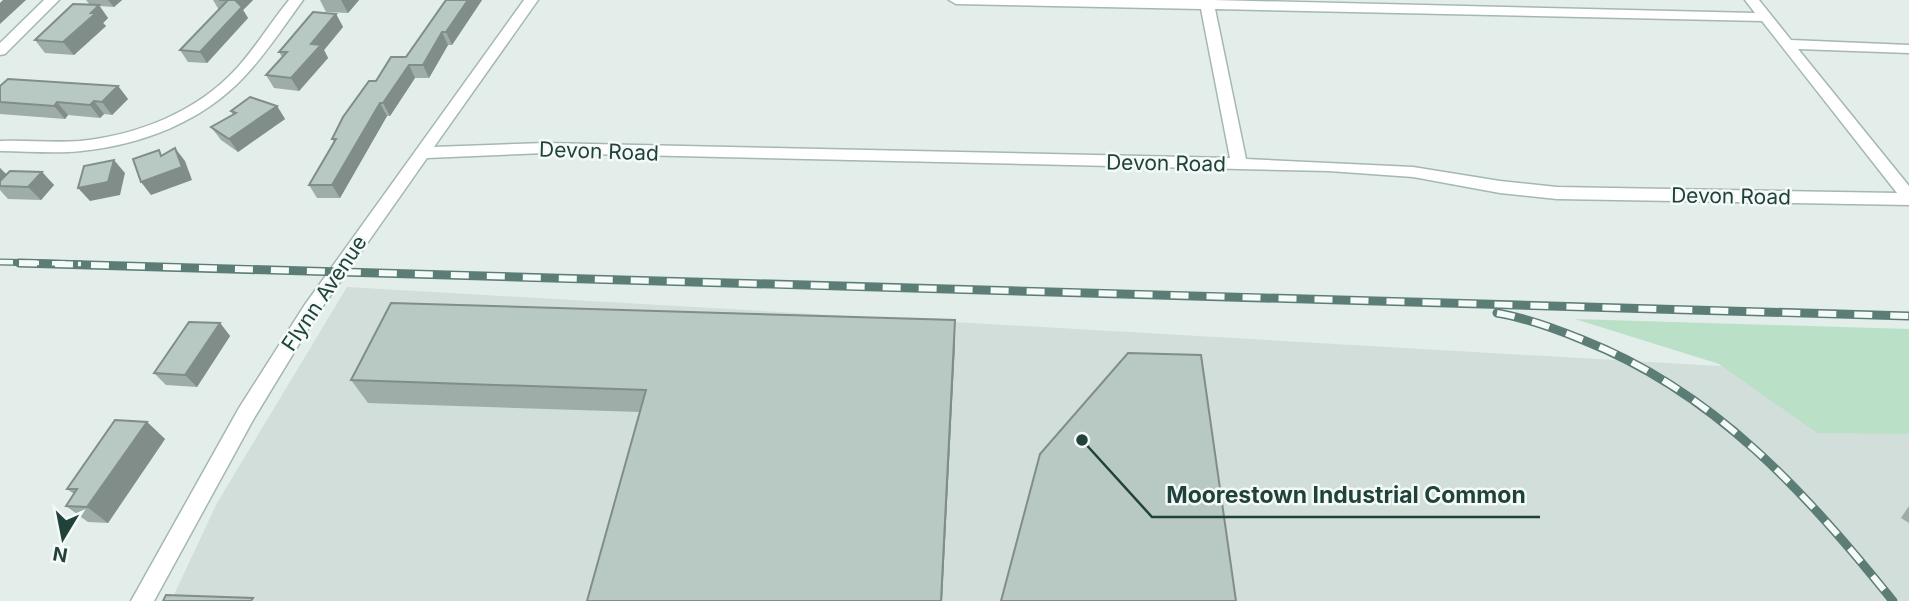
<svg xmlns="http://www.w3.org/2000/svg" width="1909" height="601" viewBox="0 0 1909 601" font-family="Inter,sans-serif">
<rect width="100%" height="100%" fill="#e3eeea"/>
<polygon fill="#d1ded9" points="347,287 1909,377 1909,601 171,601 217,503"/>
<polygon fill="#bae1c7" points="1575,319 1909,329 1909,434 1817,433 1719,364"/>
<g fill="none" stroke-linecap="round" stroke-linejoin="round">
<defs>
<g id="street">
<polygon points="44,0 59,0 5,54 0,55 0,43"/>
<path d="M289 0H303C284 26 266 54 244 77 202 122 141 145 81 151 54 154 27 151 0 151V141C27 140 54 143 80 141 138 135 197 112 237 68 256 47 271 22 289 0Z"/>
<path d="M524 0H538L434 147 545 143 1230 158 1201 9 956 4 949 0H1213L1755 13 1745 0H1759L1791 40 1909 45V53L1798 49 1909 186V205L1557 199 1500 193 1413 177 1329 171 545 153 427 158 316 316 253 420 154 601H131L239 408 304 306ZM1215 9 1762 21 1897 193 1557 187 1500 181 1413 167 1246 159Z"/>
</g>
</defs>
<use href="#street" stroke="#a5b7b2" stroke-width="3"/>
<use href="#street" fill="#fff" fill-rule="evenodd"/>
<defs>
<polyline id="rail-far1" points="0,262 81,264"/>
<g id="rail">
<polyline points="19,263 1909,316"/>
<path d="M1497 313C1527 318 1556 329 1583 340 1715 392 1806 493 1893 601"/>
</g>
</defs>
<use href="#rail-far1" stroke="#5b7d76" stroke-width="7"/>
<use href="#rail" stroke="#5b7d76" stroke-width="9"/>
<use href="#rail-far1" stroke="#f4faf8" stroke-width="4.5" stroke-dasharray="13" stroke-linecap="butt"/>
<use href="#rail" stroke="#f4faf8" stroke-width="6" stroke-dasharray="18" stroke-linecap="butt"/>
</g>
<g fill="#9eada8">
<polygon points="86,0 122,0 114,7 99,6 108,18 103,23 106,26 74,55 45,53 35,40 90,5"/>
<polygon points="213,0 253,0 243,10 248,18 207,63 188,62 180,50 219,10"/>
<polygon points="320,0 359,0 348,13 326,12"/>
<polygon points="446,0 482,0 452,45 448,45 429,78 415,78 390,116 387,116 340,198 317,198 309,185 334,142 332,139 376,81 406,57"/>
<polygon points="336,14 343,27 324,50 328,58 299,91 274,88 266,75 282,57 279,52"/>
<polygon points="0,86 118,86 128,99 112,115 104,114 100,118 68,115 65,119 0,114"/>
<polygon points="277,106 285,119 238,152 221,140 211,127 233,115 231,111"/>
<polygon points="0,168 6,174 42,172 54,185 41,200 8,199 0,190"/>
<polygon points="220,323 230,336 197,387 166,385 154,373"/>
<polygon points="955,343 942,601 587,601 640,412 368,403 351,380"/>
<polygon points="147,422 165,439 108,523 88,522 66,506 74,494 67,489"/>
<polygon points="1909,506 1909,523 1901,518"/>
</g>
<g fill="#818d88">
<polygon points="3,0 26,0 0,24 0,3"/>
<polygon points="108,0 122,0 114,7"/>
<polygon points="235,0 253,0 243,10 248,18 207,63 200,52"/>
<polygon points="341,0 359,0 348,13"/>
<polygon points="468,0 482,0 452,45 446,32"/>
<polygon points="99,5 108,18 103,23 106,26 74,55 63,42"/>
<polygon points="336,14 343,27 324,50 328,58 299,91 291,78 311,44"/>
<polygon points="442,32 448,45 429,78 423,65"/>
<polygon points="409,65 415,78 390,116 383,103"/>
<polygon points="118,86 128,99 112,115 102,102"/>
<polygon points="94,101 104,114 100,118 90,105"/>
<polygon points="57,102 68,115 65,119 54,106"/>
<polygon points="380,103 387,116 340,198 332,185"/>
<polygon points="277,106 285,119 238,152 229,139"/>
<polygon points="175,148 185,161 192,180 151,195 141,182"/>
<polygon points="114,160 125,173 120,195 90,201 78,188"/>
<polygon points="0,168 9,177 0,186"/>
<polygon points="42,172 54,185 41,200 28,187"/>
<polygon points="955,320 955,343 942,601 941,601"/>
<polygon points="220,323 230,336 197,387 185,375"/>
<polygon points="147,422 165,439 108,523 87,507"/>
</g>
<g fill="#b8c9c3" stroke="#818d88" stroke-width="2">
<polygon points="219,0 235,0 242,7 200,52 180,50 228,0"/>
<polygon points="446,0 468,0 446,32 442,32 423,65 409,65 383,103 380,103 332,185 309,185 336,139 332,139 343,117 369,81 376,81 391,57 406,57"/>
<polygon points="73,4 99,5 91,13 96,13 63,42 35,40"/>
<polygon points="313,12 336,14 311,44 321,45 291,78 266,75 287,52 279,52"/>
<polygon points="8,79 118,86 102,102 94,101 90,105 57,102 54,106 0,102 0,86"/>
<polygon points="250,97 277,106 229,139 211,127 236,113 231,111"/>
<polygon points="175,148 182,167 141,182 133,159 159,150 161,156"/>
<polygon points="114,160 108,182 78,188 84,166"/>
<polygon points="10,171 42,172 28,187 0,186 0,181"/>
<polygon points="391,303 955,320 941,601 587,601 646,390 351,380"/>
<polygon points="189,322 220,323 185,375 154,373"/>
<polygon points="1128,353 1201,355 1236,601 1001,601 1040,454"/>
<polygon points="115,420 147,422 87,507 66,506 77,489 67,489"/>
<polygon points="166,595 253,598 251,601 163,601"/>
</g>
<g text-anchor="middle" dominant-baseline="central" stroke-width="5" stroke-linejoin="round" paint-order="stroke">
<g font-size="21" fill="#21423b" stroke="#f4faf8">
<text transform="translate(599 151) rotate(2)">Devon Road</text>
<text transform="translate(1166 163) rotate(1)">Devon Road</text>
<text transform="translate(1731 196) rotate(1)">Devon Road</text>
<text transform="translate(324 293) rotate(-56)">Flynn Avenue</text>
</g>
</g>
<path fill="none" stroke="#21423b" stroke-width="2.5" d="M1082 440L1152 517H1540"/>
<circle fill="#21423b" stroke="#f4faf8" stroke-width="2.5" cx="1082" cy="440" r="7"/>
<g font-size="23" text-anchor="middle" font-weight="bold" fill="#21423b" stroke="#f4faf8" stroke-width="5" stroke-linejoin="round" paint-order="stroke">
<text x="1346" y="503">Moorestown Industrial Common</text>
</g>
<g transform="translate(63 538) rotate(190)" stroke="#f4faf8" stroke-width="5" paint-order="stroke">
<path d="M0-5L12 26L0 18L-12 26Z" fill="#21423b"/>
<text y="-10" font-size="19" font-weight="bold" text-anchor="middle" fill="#21423b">N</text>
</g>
</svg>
